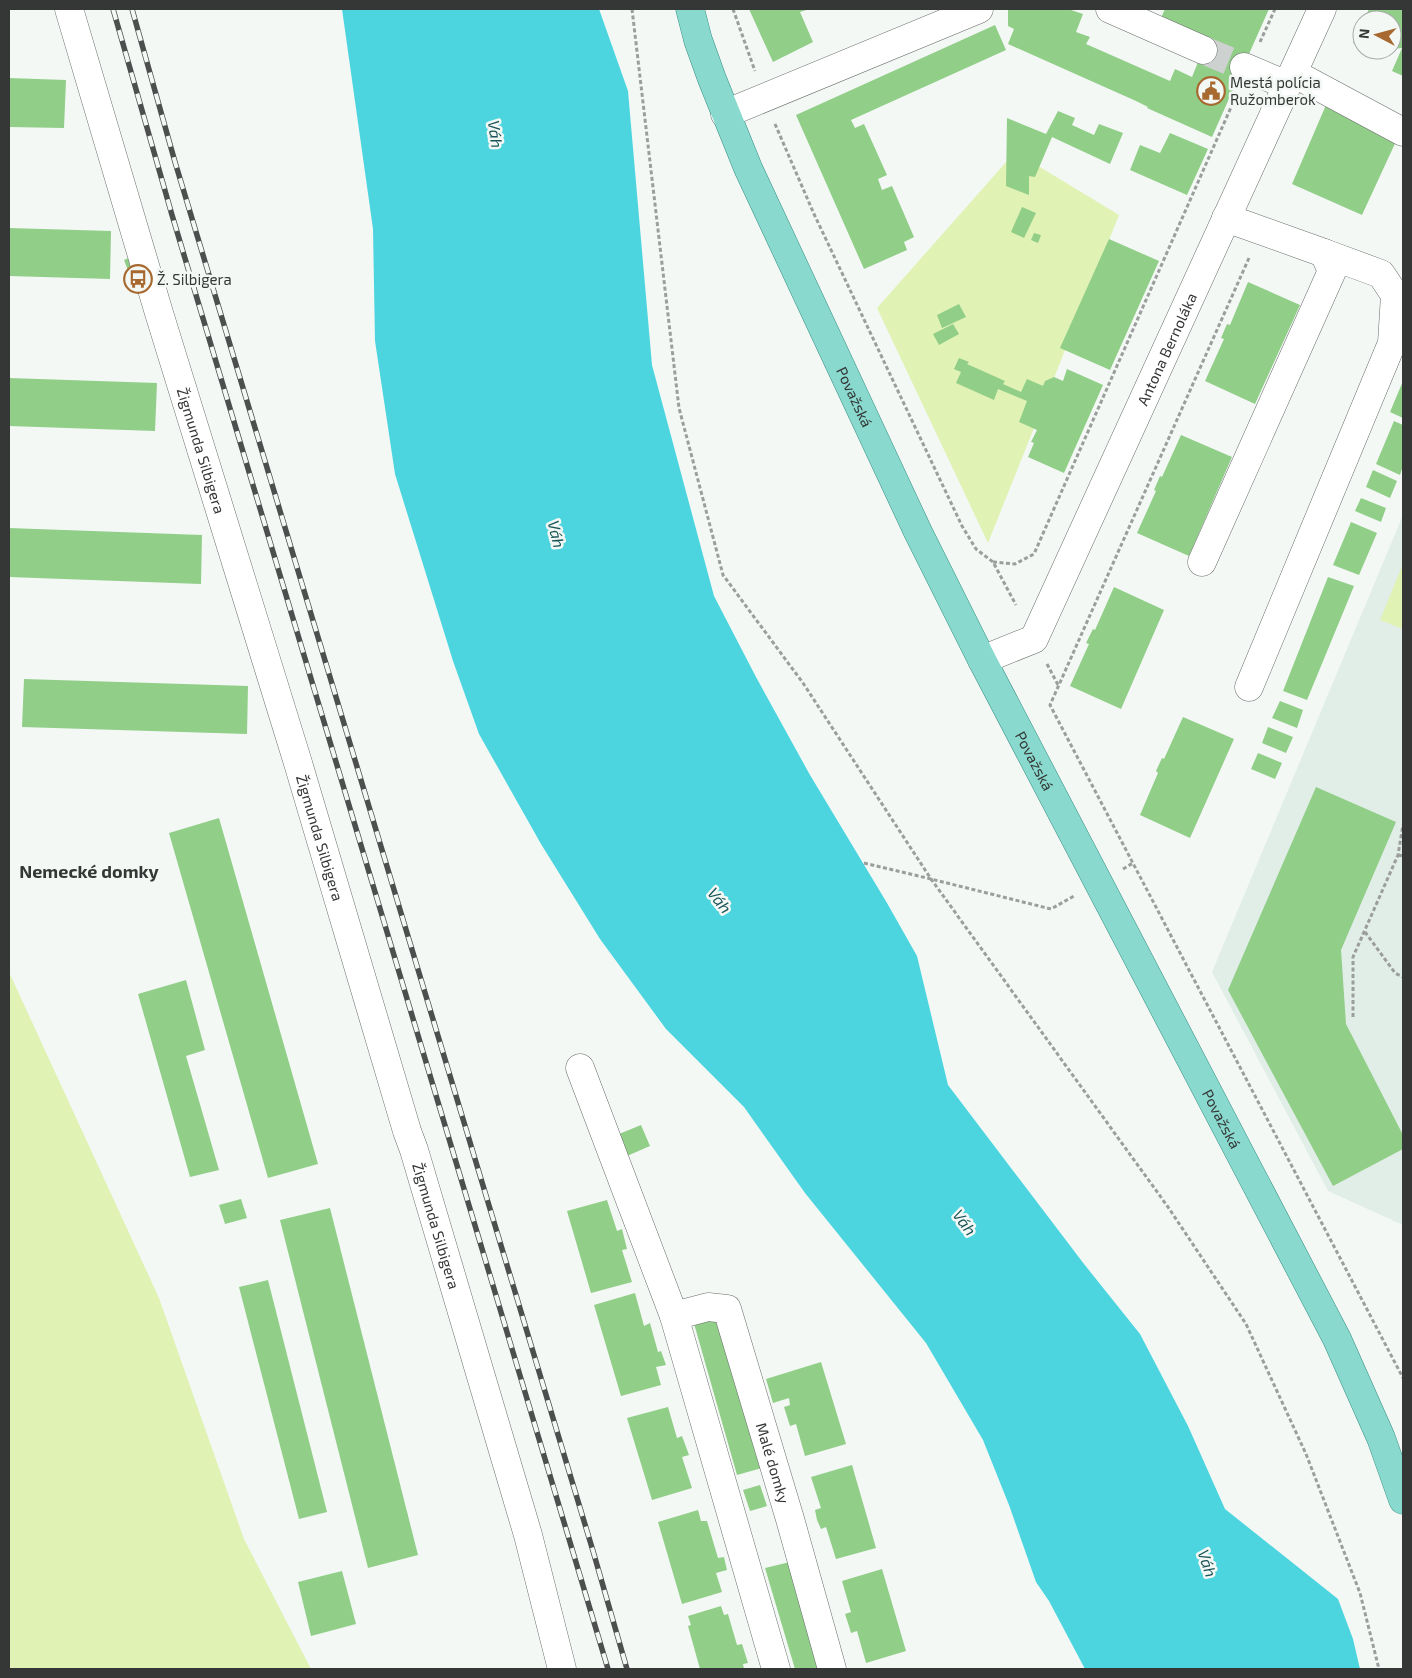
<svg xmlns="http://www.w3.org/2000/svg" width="1412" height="1678" viewBox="0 0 1412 1678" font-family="'Exo 2',sans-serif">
<rect width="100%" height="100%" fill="#f3f8f5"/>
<polygon fill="#e1eee7" points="1403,515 1403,1225 1328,1191 1212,972"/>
<g fill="#e0f2b4">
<polygon points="1015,152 1119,215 988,543 877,308"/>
<polygon points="1403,564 1403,629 1380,620"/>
<polygon points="9,972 159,1298 244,1539 311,1669 9,1669"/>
</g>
<polygon fill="#4cd5df" points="342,9 599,9 628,91 652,365 714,596 756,677 810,775 887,903 917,956 948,1085 1084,1264 1140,1334 1188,1426 1225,1509 1338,1599 1353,1639 1360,1669 1085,1669 1049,1601 1036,1582 1009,1505 983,1440 926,1343 805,1193 744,1107 666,1029 600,939 541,844 479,734 453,661 395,474 375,341 373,229"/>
<g fill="#91ce88">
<polygon points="749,9 809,9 800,12 813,42 773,62"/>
<polygon points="1008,9 1068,9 1083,14 1076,32 1090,37 1086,44 1170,81 1175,69 1192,77 1200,57 1159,22 1165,9 1269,9 1212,137 1147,108 1148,107 1136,101 1008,44 1014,29 1008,26"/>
<polygon points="1369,9 1403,9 1403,76 1392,71 1402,48 1392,49 1392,20 1364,20"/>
<polygon points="1362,24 1362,47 1353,43"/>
<polygon points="995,25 1006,50 851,120 855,128 864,124 887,175 878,179 882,190 892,186 914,237 904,242 907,250 864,269 796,115"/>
<polygon points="9,78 66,80 64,128 9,127"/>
<polygon points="1326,105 1398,137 1362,215 1292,184"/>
<polygon points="1058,111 1075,118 1072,125 1094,135 1099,124 1123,133 1110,164 1052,137 1035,177 1029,176 1029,195 1006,186 1007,118 1046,134"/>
<polygon points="1170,133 1208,149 1187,195 1130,170 1140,145 1160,153"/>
<polygon points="1022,207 1036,213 1024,238 1011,232"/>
<polygon points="9,228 111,231 110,279 9,276"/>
<polygon points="1034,233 1041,235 1038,243 1031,240"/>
<polygon points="1109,239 1159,261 1110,370 1060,348"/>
<polygon points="131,257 136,274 130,276 124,260"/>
<polygon points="1248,282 1300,305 1255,404 1205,381 1224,339 1221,338 1227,324 1230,325"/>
<polygon points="959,304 966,317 942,328 937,315"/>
<polygon points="953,324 959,334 939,345 933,334"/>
<polygon points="959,358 969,362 967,364 1005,381 1003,384 1021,392 1027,379 1043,386 1045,381 1054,377 1063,381 1067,369 1103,385 1064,473 1028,457 1034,443 1031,442 1037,430 1019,422 1027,401 998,389 994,400 956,383 961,372 954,369"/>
<polygon points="9,378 157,383 155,431 9,426"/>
<polygon points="1403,381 1403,418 1390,412"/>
<polygon points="1394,421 1403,425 1403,466 1400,475 1376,464"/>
<polygon points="1181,435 1232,457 1189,556 1137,533 1156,491 1154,490 1160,476 1162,477"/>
<polygon points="1373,470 1397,481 1390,498 1366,487"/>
<polygon points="1361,498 1386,508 1381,522 1355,511"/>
<polygon points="1351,522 1377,533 1359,575 1333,565"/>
<polygon points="9,528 202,535 201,584 9,577"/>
<polygon points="1328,577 1354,586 1307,700 1283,691"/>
<polygon points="1114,587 1164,610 1121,709 1070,686 1089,644 1086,643 1093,629 1095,630"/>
<polygon points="24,679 248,686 247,734 22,727"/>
<polygon points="1280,701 1303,710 1297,728 1272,718"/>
<polygon points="1183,717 1234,739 1190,838 1140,815 1158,773 1156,771 1162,758 1164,759"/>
<polygon points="1268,727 1293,737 1286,753 1262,743"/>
<polygon points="1258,753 1282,763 1275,779 1251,769"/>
<polygon points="1316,787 1396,822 1341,950 1346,1024 1403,1135 1403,1149 1333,1186 1228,990"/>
<polygon points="219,818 318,1164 268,1178 169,833"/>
<polygon points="186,980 205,1050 186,1056 219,1170 190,1177 138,994"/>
<polygon points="641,1125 650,1146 627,1156 619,1134"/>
<polygon points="241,1199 247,1218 225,1224 219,1205"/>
<polygon points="607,1200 617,1231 622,1229 627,1249 622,1250 632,1282 591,1293 567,1211"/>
<polygon points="330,1208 418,1555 368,1568 280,1220"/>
<polygon points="268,1280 327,1512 299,1519 239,1287"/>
<polygon points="635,1293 644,1326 650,1323 658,1352 661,1351 666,1365 656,1367 661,1385 621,1396 594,1305"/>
<polygon points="716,1314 762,1468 737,1475 693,1320"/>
<polygon points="821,1362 846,1444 805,1456 796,1424 790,1426 784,1407 790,1405 789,1398 773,1403 766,1379"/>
<polygon points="668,1407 677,1438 682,1436 689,1455 682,1457 692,1488 652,1500 627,1418"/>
<polygon points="852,1465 876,1548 836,1559 826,1527 821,1529 817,1520 815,1510 821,1508 811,1477"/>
<polygon points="760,1485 767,1506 750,1511 743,1490"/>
<polygon points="698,1510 701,1521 707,1521 718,1558 724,1557 727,1570 716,1573 722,1592 682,1604 658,1522"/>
<polygon points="790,1562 821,1669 795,1669 765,1568"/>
<polygon points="882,1569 906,1651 866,1663 857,1631 851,1633 848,1623 845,1614 851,1612 842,1581"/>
<polygon points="342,1571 356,1624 311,1636 298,1582"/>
<polygon points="721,1606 724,1615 728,1614 737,1645 742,1644 748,1663 743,1664 744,1669 700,1669 688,1626 691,1625 688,1616"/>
</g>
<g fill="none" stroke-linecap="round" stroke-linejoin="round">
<polyline stroke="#cdd1cf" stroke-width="28" stroke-dasharray="28 14" stroke-linecap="butt" points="1203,50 1244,67"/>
<defs>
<g id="minor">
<path id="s1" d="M69 9 159 313 298 763 407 1131 414 1150 528 1535 562 1669"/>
<polyline points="1110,9 1203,50"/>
<polyline points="1244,67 1287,85"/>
<polyline points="1293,73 1403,132"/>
<polyline points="725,114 979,9"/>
<polyline points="1202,562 1332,271 1324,253 1226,218"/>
<path id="s2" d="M982 660 1034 639 1322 9"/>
<polyline points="1249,687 1392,343 1395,295 1381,274 1324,253"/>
<polyline points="580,1068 674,1316 776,1669"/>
<path id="s3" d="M674 1316 708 1307 727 1309 790 1519 832 1669"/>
</g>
<g id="major">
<path id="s4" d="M690 9 698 40 712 79 748 168 918 532 982 660 1337 1339 1381 1438 1403 1500"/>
</g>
</defs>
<use href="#minor" stroke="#696d6b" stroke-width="29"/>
<use href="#major" stroke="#388f83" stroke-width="29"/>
<g stroke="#9b9e9c" stroke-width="3" stroke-dasharray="4 2.5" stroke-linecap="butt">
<polyline points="632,9 679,408 723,575 803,683 931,879 1168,1207 1246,1324 1306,1454 1360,1593 1379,1669"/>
<polyline points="733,9 755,71"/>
<polyline points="1260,42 1275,9"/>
<polyline points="775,124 814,214 962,526 976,549 993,562 1016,605"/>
<polyline points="1249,258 1050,705 1403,1378"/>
<polyline points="993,562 1015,564 1034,554 1236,96"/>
<polyline points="1047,664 1058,685"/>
<polyline points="1398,855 1403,856"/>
<polyline points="864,863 931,879 1051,909 1074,896"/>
<polyline points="1123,869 1133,863"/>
<polyline points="1365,932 1395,973 1403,977"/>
<polyline points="1353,1017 1353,957 1398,855 1403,825"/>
</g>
<use href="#minor" stroke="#fff" stroke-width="28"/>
<use href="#major" stroke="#89d9ce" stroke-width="28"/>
<defs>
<g id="rail">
<polyline points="113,9 172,215 608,1669"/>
<polyline points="132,9 175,162 593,1551 627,1669"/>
</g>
</defs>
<use href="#rail" stroke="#4d4f4e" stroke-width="5.5"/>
<use href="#rail" stroke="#f3f8f5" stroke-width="4" stroke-dasharray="11" stroke-linecap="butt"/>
</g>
<defs>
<symbol id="civic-ring" viewBox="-11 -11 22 22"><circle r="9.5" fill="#f3f8f5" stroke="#a7692f" stroke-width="1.5"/><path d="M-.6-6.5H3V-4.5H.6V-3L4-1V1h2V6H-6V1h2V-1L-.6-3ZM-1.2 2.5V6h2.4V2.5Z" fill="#a7692f"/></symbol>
<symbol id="bus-ring" viewBox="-11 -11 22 22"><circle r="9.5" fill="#f3f8f5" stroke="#a7692f" stroke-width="1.5"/><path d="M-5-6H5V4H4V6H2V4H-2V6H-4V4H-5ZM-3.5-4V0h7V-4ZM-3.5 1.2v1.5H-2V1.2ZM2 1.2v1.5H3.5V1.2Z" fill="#a7692f"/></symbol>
</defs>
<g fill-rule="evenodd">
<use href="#civic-ring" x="1195" y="75" width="32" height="32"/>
<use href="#bus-ring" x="122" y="263" width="32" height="32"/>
</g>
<g text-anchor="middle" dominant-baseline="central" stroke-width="5" stroke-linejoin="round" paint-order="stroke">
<g font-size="15" fill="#353736" stroke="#f3f8f5" text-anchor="start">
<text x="1230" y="82">Mestá polícia<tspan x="1230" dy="17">Ružomberok</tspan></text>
<text x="157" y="279">Ž. Silbigera</text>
</g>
<g font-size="15" fill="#353736" stroke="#f3f8f5">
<text stroke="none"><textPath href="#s2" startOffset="375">Antona Bernoláka</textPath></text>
<text stroke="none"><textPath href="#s4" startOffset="422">Považská</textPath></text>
<text stroke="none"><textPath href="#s1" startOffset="461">Žigmunda Silbigera</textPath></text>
<text stroke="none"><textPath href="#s4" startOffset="828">Považská</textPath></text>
<text stroke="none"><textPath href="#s1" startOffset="866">Žigmunda Silbigera</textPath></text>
<text stroke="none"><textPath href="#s4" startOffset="1232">Považská</textPath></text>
<text stroke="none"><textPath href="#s1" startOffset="1271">Žigmunda Silbigera</textPath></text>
<text stroke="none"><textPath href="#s3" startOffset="215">Malé domky</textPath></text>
</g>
<g font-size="16" font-style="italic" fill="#195357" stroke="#f3f8f5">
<text transform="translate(496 134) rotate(82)">Váh</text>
<text transform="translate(557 534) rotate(77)">Váh</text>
<text transform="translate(720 900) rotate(52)">Váh</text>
<text transform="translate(965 1222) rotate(54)">Váh</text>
<text transform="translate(1208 1563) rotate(71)">Váh</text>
</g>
<g font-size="18" font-weight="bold" fill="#353736" stroke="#f3f8f5">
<text x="89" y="871">Nemecké domky</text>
</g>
</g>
<rect width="1412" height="1678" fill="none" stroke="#353736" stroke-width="20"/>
<g transform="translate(1377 35) rotate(276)"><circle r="24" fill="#f3f8f5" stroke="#a7aba9"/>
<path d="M0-4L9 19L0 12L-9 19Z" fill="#a7692f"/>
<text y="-8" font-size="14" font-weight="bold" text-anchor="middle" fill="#353736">N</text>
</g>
</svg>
